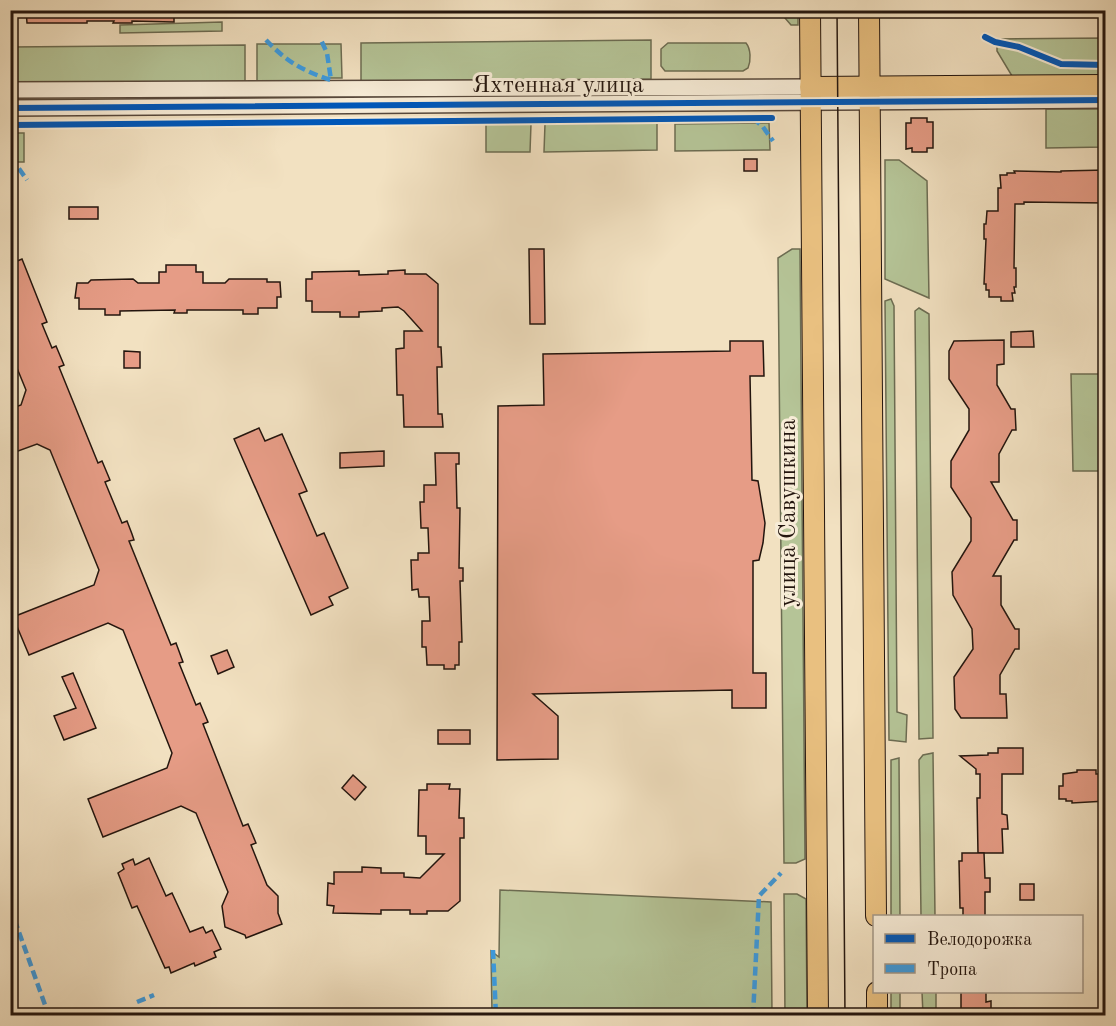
<svg xmlns="http://www.w3.org/2000/svg" width="1116" height="1026" viewBox="0 0 1116 1026" font-family="'Old Standard TT',serif">
<rect width="100%" height="100%" fill="#f2e1c1"/>
<filter id="stains"><feTurbulence type="fractalNoise" baseFrequency=".00333" numOctaves="4"/><feColorMatrix values="0 0 0 0 .2 0 0 0 0 .09 0 0 0 0 .02 0 0 0 .5 -.17"/></filter>
<radialGradient id="worn" r=".72"><stop offset=".6" stop-color="#630" stop-opacity="0"/><stop offset="1" stop-color="#630" stop-opacity=".3"/></radialGradient>
<g fill="#b5c497" stroke="#6c6c52" stroke-width="1.5">
<polygon points="779,11 798,11 798,25 791,25"/>
<polygon points="222,22 222,31 120,33 120,25"/>
<polygon points="1105,38 1105,78 1012,76 997,51 997,39"/>
<polygon points="651,40 651,79 361,81 361,43"/>
<path d="M668 43H746C751 49 751 61 748 68L743 71H665L661 66V49Z"/>
<polygon points="257,44 341,44 342,78 328,78 328,82 257,83"/>
<polygon points="245,45 245,82 11,84 10,47"/>
<polygon points="1046,109 1105,109 1105,147 1046,148"/>
<polygon points="657,123 657,150 544,152 545,124"/>
<polygon points="769,123 770,150 675,151 675,124"/>
<polygon points="486,124 531,124 530,152 486,152"/>
<rect x="11" y="133" width="13" height="29"/>
<polygon points="885,160 899,160 927,181 929,298 885,279"/>
<polygon points="792,249 800,249 805,859 796,863 784,863 778,258"/>
<polygon points="891,299 894,306 897,712 907,715 906,742 889,740 885,301"/>
<polygon points="919,308 929,314 933,738 919,739 915,311"/>
<polygon points="1071,374 1105,374 1105,471 1073,471"/>
<polygon points="933,753 935,916 921,916 919,760 923,755"/>
<polygon points="899,758 900,916 891,916 891,760"/>
<polygon points="500,890 771,902 772,1015 492,1015 491,951 499,957"/>
<polygon points="784,894 797,894 806,899 807,1015 785,1015"/>
<rect x="891" y="992" width="9" height="23"/>
<polygon points="922,992 936,992 936,1015 923,1015"/>
</g>
<g fill="#e69c86" stroke="#23150e" stroke-width="1.5">
<polygon points="26,10 114,10 114,14 114,10 174,10 174,22 132,21 132,23 113,23 114,21 87,21 87,23 27,23"/>
<polygon points="911,118 927,118 927,122 933,122 933,148 927,148 927,152 912,152 912,148 906,149 906,123 911,123"/>
<rect x="744" y="159" width="13" height="12"/>
<polygon points="1106,170 1106,203 1024,202 1024,204 1015,204 1014,268 1016,268 1016,287 1014,287 1015,293 1012,293 1013,301 1001,301 1001,297 989,297 989,290 986,290 986,284 984,284 986,239 984,239 984,224 986,224 987,211 998,211 998,188 1001,188 1000,175 1007,175 1007,173 1015,173 1014,171 1061,172 1061,171"/>
<rect x="69" y="207" width="29" height="12"/>
<polygon points="529,249 544,249 545,324 530,324"/>
<polygon points="22,259 47,322 42,324 52,348 56,346 64,365 59,367 98,463 102,461 110,480 105,482 122,523 127,521 132,534 134,540 129,541 171,645 176,643 183,662 179,663 196,705 200,703 205,715 208,722 203,724 243,826 248,824 256,843 251,845 267,885 278,896 278,913 282,924 246,938 245,935 225,927 222,906 228,892 196,813 181,806 103,837 88,799 167,768 172,753 123,630 108,623 29,655 13,617 94,585 99,570 50,450 37,444 10,454 10,409 21,405 26,390 10,351 10,264"/>
<polygon points="166,265 196,265 196,272 203,272 203,283 225,283 229,279 267,279 267,282 280,282 281,297 277,297 277,308 258,308 258,314 243,314 243,310 187,310 187,313 174,313 175,310 120,311 120,315 105,315 105,309 79,309 79,298 75,298 77,283 88,283 91,280 133,279 138,283 159,283 159,272 166,272"/>
<polygon points="405,270 405,274 426,274 438,284 438,347 441,347 442,367 437,367 438,414 442,414 443,427 404,427 403,395 397,395 396,349 404,348 404,331 422,331 404,311 398,307 382,308 382,311 359,312 359,317 340,317 340,312 312,312 312,301 306,301 306,279 312,279 312,272 359,271 359,275 388,274 388,271"/>
<polygon points="1033,331 1034,347 1011,347 1011,332"/>
<polygon points="1004,340 1004,364 997,365 997,385 1011,409 1015,409 1016,430 1012,430 999,454 999,482 991,482 1013,520 1017,520 1017,540 1014,540 993,576 1001,576 1001,605 1015,629 1019,629 1019,649 1015,649 1000,675 1000,694 1006,694 1007,718 961,718 955,709 954,677 973,649 972,629 953,595 952,572 971,541 971,518 951,487 951,461 969,430 969,409 949,379 949,351 954,341"/>
<polygon points="730,341 763,341 764,376 750,376 752,480 758,481 765,523 763,543 759,560 753,561 753,673 766,673 766,708 732,708 732,690 533,694 558,716 558,759 497,760 498,406 544,405 543,354 730,351"/>
<polygon points="124,351 140,352 140,368 124,368"/>
<polygon points="259,428 265,441 282,434 307,491 299,494 317,536 324,533 348,588 329,597 333,605 311,615 234,439"/>
<polygon points="384,451 384,466 340,468 340,453"/>
<polygon points="435,453 459,453 459,464 456,464 457,508 460,508 459,568 463,568 463,581 460,581 462,642 459,642 459,665 455,665 455,669 444,669 444,665 427,665 426,647 422,647 422,621 430,621 429,597 419,597 418,589 412,590 411,560 418,560 418,553 429,553 428,528 421,528 420,502 424,502 424,485 436,485"/>
<polygon points="227,650 234,667 218,674 211,656"/>
<polygon points="73,673 96,728 64,740 54,716 76,708 62,677"/>
<rect x="438" y="730" width="32" height="14"/>
<polygon points="998,748 1023,748 1023,774 1002,774 1002,814 1007,815 1008,829 1002,829 1003,853 978,853 977,798 980,798 980,774 976,774 976,769 960,756 988,755 988,753 998,753"/>
<polygon points="1077,770 1096,770 1096,774 1106,774 1106,801 1072,803 1072,801 1066,801 1066,799 1059,799 1059,786 1063,786 1063,774 1077,772"/>
<polygon points="353,775 366,787 355,800 342,788"/>
<polygon points="427,784 450,784 449,789 460,789 459,818 464,818 464,838 460,838 460,901 448,911 427,911 427,914 410,914 410,910 381,910 381,914 333,913 334,906 327,905 328,883 334,884 334,872 362,872 362,867 381,868 381,873 404,873 404,877 420,878 444,854 426,854 426,836 418,836 419,790 427,790"/>
<polygon points="962,853 984,853 985,878 990,878 990,892 985,892 985,916 963,916 963,908 960,908 959,861 962,861"/>
<polygon points="149,858 166,896 172,893 190,932 203,927 206,933 212,930 221,949 214,952 216,957 195,966 194,963 171,973 169,967 165,968 137,906 132,908 118,873 124,869 122,864 133,859 135,865"/>
<rect x="1020" y="884" width="14" height="16"/>
<polygon points="961,992 986,992 986,1002 991,1001 991,1015 961,1016"/>
</g>
<g fill="none" stroke-linecap="round" stroke-linejoin="round">
<defs>
<g id="minor">
<polyline points="10,90 810,87"/>
<polyline points="10,108 1106,100"/>
</g>
<g id="major">
<polyline points="810,10 818,1016"/>
<polyline points="869,10 876,916"/>
<polyline points="810,87 1106,85"/>
<polyline points="877,992 877,1016"/>
</g>
</defs>
<use href="#minor" stroke="#57483b" stroke-width="18"/>
<use href="#major" stroke="#23150e" stroke-width="22"/>
<use href="#minor" stroke="#f7ecd7" stroke-width="15"/>
<use href="#major" stroke="#e9c080" stroke-width="20"/>
<polyline stroke="#23150e" stroke-width="1.5" points="837,10 845,1016"/>
<g stroke="#3c9ade" stroke-width="4.5" stroke-dasharray="9 4.5" stroke-linecap="butt">
<path d="M266 40C287 62 303 71 331 80L327 53 321 40"/>
<polyline points="753,118 763,127 773,141"/>
<polyline points="10,159 13,160 27,180"/>
<polyline points="10,907 49,1016"/>
<polyline points="493,950 496,1016"/>
<polyline points="137,1002 154,995"/>
<polyline points="753,1016 759,896 781,873"/>
</g>
<defs>
<g id="cycleway">
<polyline points="985,37 995,42 1019,47 1061,64 1106,65"/>
<polyline points="10,108 1106,100"/>
<polyline points="10,125 772,118"/>
</g>
</defs>
<use href="#cycleway" stroke="#f7ecd7" stroke-width="10"/>
<use href="#cycleway" stroke="#0057b8" stroke-width="6"/>
</g>
<g text-anchor="middle" dominant-baseline="central" stroke-width="6" stroke-linejoin="round" paint-order="stroke">
<g font-size="24" fill="#23150e" stroke="#f7ecd7">
<text x="558" y="86">Яхтенная улица</text>
<text transform="translate(789 513) rotate(-90)">улица Савушкина</text>
</g>
</g>
<rect width="1116" height="1026" fill="none" stroke="#f2e1c1" stroke-width="36"/>
<rect x="12" y="12" width="1092" height="1002" fill="none" stroke="#23150e" stroke-width="3"/>
<rect x="18" y="18" width="1080" height="990" fill="none" stroke="#23150e" stroke-width="1.5"/>
<rect x="873" y="915" width="210" height="78" fill="#f7ecd7" stroke="#a29687" stroke-width="1.5"/>
<rect x="885" y="934" width="30" height="9" fill="#0057b8" stroke="#a29687" stroke-width="1.5"/>
<text x="927" y="945" font-size="18" fill="#23150e">Велодорожка</text>
<rect x="885" y="964" width="30" height="9" fill="#3c9ade" stroke="#a29687" stroke-width="1.5"/>
<text x="927" y="975" font-size="18" fill="#23150e">Тропа</text>
<rect width="100%" height="100%" filter="url(#stains)"/>
<rect width="100%" height="100%" fill="url(#worn)"/>
</svg>
